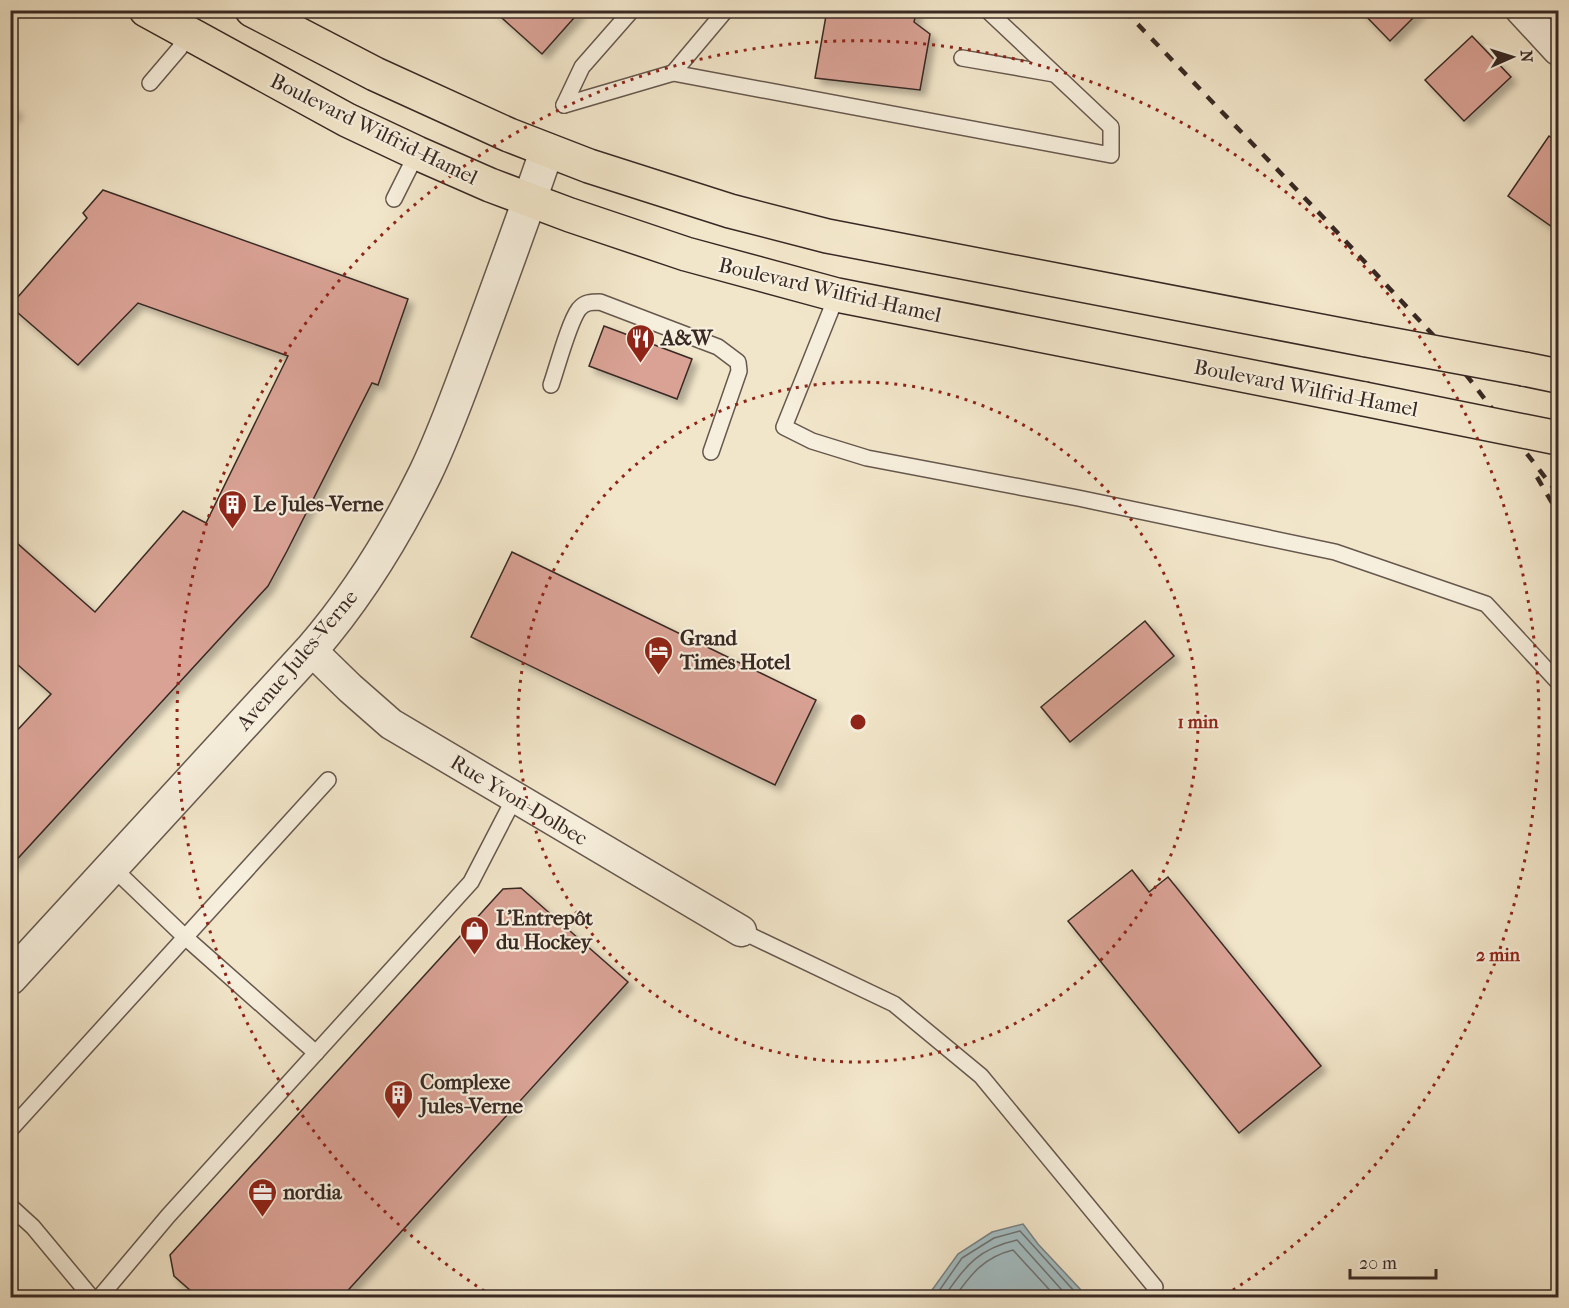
<svg xmlns="http://www.w3.org/2000/svg" width="1569" height="1308" viewBox="0 0 1569 1308" font-family="'IM FELL French Canon',serif">
<defs>
<filter id="shadow"><feDropShadow dx="5.5" dy="5.5" stdDeviation="3" flood-color="#0004"/></filter>
</defs>
<rect width="100%" height="100%" fill="#f2e6ca"/>
<filter id="stains"><feTurbulence type="fractalNoise" baseFrequency=".00333" numOctaves="4"/><feColorMatrix values="0 0 0 0 .2 0 0 0 0 .09 0 0 0 0 .02 0 0 0 .5 -.17"/></filter>
<radialGradient id="worn" r=".72"><stop offset=".6" stop-color="#630" stop-opacity="0"/><stop offset="1" stop-color="#630" stop-opacity=".3"/></radialGradient>
<polygon fill="#a2bcc2" stroke="#788183" stroke-width="1.5" points="1023,1224 1038,1244 1080,1289 1084,1297 927,1297 958,1254 992,1232"/>
<g fill="none" stroke-linecap="round" stroke-linejoin="round">
<g stroke="#6d7273" stroke-width="1.5">
<polyline points="934,1298 962,1258 994,1238 1020,1231 1075,1292 1077,1298"/>
<path d="M943 1298C966 1266 977 1249 1017 1240L1069 1298"/>
<path d="M954 1298C971 1274 984 1257 1013 1250L1057 1298"/>
</g>
</g>
<g fill="#d9a295" stroke="#382924" stroke-width="1.5" filter="url(#shadow)">
<polygon points="493,10 581,10 542,54"/>
<polygon points="827,10 917,10 914,22 930,34 920,90 815,78"/>
<polygon points="1360,10 1421,10 1390,41"/>
<polygon points="1472,36 1511,77 1464,121 1425,80"/>
<polygon points="10,105 17,111 10,119"/>
<polygon points="1549,136 1558,142 1558,231 1508,196"/>
<polygon points="103,190 408,299 378,385 372,383 287,551 268,586 10,867 10,738 51,694 10,658 10,537 95,612 183,511 206,523 288,356 138,303 78,365 10,306 87,218 83,213"/>
<polygon points="604,326 692,359 677,399 589,366"/>
<polygon points="512,552 816,700 775,785 471,637"/>
<polygon points="1145,621 1174,656 1070,742 1041,707"/>
<polygon points="1132,870 1149,892 1168,877 1321,1066 1239,1133 1068,921"/>
<polygon points="521,888 628,982 341,1298 199,1298 174,1276 170,1255 503,889"/>
</g>
<g fill="none" stroke-linecap="round" stroke-linejoin="round">
<defs>
<g id="service">
<polyline points="962,58 1054,74"/>
<polyline points="673,73 726,10"/>
<polyline points="150,83 179,49 188,33"/>
<polyline points="564,105 673,73 1111,155 1111,127 987,10"/>
<polyline points="564,105 582,67 632,10"/>
<polyline points="394,199 417,153"/>
<polyline points="837,295 784,427 812,441 867,458 1078,498 1335,552 1486,604 1558,682"/>
<path d="M551 385C557 368 569 322 579 309 585 302 591 302 600 302L718 347 738 362 739 371 711 452"/>
<polyline points="112,867 185,937 316,1053"/>
<polyline points="741,931 894,1004 981,1076 1155,1287"/>
<polyline points="10,1130 328,780"/>
<polyline points="10,1206 33,1227 92,1298"/>
<polyline points="99,1298 168,1216 471,882 515,797"/>
</g>
<g id="minor">
<polyline points="1521,10 1558,50"/>
<polyline points="311,650 350,688 391,724 741,931"/>
</g>
<path id="tertiary" d="M10 978 311 650C357 597 394 537 425 474 446 431 462 384 479 339 502 276 525 214 547 150"/>
<g id="primary">
<polyline points="146,10 347,120 417,153 490,185 570,215 686,254 837,295 1364,399"/>
<polyline points="252,10 375,74 509,135 589,166 730,211 827,236 1367,340"/>
<polyline points="1524,369 1558,376"/>
</g>
</defs>
<use href="#service" stroke="#66584e" stroke-width="18"/>
<use href="#minor" stroke="#66584e" stroke-width="33"/>
<use href="#tertiary" stroke="#66584e" stroke-width="36"/>
<use href="#primary" stroke="#382924" stroke-width="36"/>
<use href="#service" stroke="#f7efdd" stroke-width="15"/>
<use href="#minor" stroke="#f7efdd" stroke-width="30"/>
<use href="#tertiary" stroke="#f7efdd" stroke-width="33"/>
<use href="#primary" stroke="#f2e6ca" stroke-width="33"/>
<g stroke="#382924" stroke-width="4.5" stroke-dasharray="10 10" stroke-linecap="butt">
<polyline points="1124,10 1322,216 1447,350 1558,494"/>
<polyline points="1537,477 1558,513"/>
</g>
<defs>
<g id="primary-bridge">
<polyline points="1367,340 1524,369"/>
<polyline points="1364,399 1558,438"/>
</g>
</defs>
<use href="#primary-bridge" stroke="#382924" stroke-width="36" stroke-linecap="butt"/>
<use href="#primary-bridge" stroke="#f2e6ca" stroke-width="33"/>
</g>
<g fill="none" stroke="#8f2418" stroke-width="3" stroke-dasharray="3 6">
<circle cx="858" cy="722" r="340"/>
<path d="M492 1296A681 681 0 1 1 1224 1296"/>
</g>
<defs>
<symbol id="restaurant-pin" viewBox="-11 -11 22 30"><path d="M0 17L-7.5 6A9.5 9.5 0 1 1 7.5 6Z" fill="#8f2418" stroke="#f7efdd"/><path d="M-5-6h1v4h1v-4h1v4h1v-4h1v5L-1.5 .5V6h-2V.5L-5-1ZM5-6V6H3V1.5H1.5Q1.5-4 5-6Z" fill="#fff"/></symbol>
<symbol id="building-pin" viewBox="-11 -11 22 30"><path d="M0 17L-7.5 6A9.5 9.5 0 1 1 7.5 6Z" fill="#8f2418" stroke="#f7efdd"/><path d="M-4-6H4V6H1V3H-1V6H-4ZM-2.5-4.3h1.7v1.8h-1.7ZM.8-4.3h1.7v1.8H.8ZM-2.5-1h1.7V.8h-1.7ZM.8-1h1.7V.8H.8Z" fill="#fff"/></symbol>
<symbol id="hotel-pin" viewBox="-11 -11 22 30"><path d="M0 17L-7.5 6A9.5 9.5 0 1 1 7.5 6Z" fill="#8f2418" stroke="#f7efdd"/><path d="M-6-4.5h1.5V1H6V5H4.5V3h-9V5H-6ZM-4 0a1.8 1.8 0 1 1 3.6 0ZM.5 0V-2.5h3Q6-2.5 6 0Z" fill="#fff"/></symbol>
<symbol id="shop-pin" viewBox="-11 -11 22 30"><path d="M0 17L-7.5 6A9.5 9.5 0 1 1 7.5 6Z" fill="#8f2418" stroke="#f7efdd"/><path d="M-5-2.5h2.3a2.7 3.5 0 0 1 5.4 0H5L5.5 6h-11ZM-1.5-2.5h3a1.5 2.3 0 0 0-3 0Z" fill="#fff"/></symbol>
<symbol id="office-pin" viewBox="-11 -11 22 30"><path d="M0 17L-7.5 6A9.5 9.5 0 1 1 7.5 6Z" fill="#8f2418" stroke="#f7efdd"/><path d="M-6-3h4V-5.5h4V-3h4V5H-6ZM-1-4.5V-3h2v-1.5ZM-6 0V1H6V0Z" fill="#fff"/></symbol>
</defs>
<g fill-rule="evenodd">
<use href="#restaurant-pin" x="624" y="322" width="33" height="45"/>
<use href="#building-pin" x="216" y="488" width="33" height="45"/>
<use href="#hotel-pin" x="642" y="634" width="33" height="45"/>
<use href="#shop-pin" x="458" y="914" width="33" height="45"/>
<use href="#building-pin" x="382" y="1078" width="33" height="45"/>
<use href="#office-pin" x="246" y="1176" width="33" height="45"/>
</g>
<g text-anchor="middle" dominant-baseline="central" stroke-width="4.5" stroke-linejoin="round" paint-order="stroke">
<g font-size="21" fill="#382924" stroke="#f7efdd">
<text transform="translate(374 129) rotate(26)">Boulevard Wilfrid-Hamel</text>
<text transform="translate(830 290) rotate(13)">Boulevard Wilfrid-Hamel</text>
<text transform="translate(1306 388) rotate(11)">Boulevard Wilfrid-Hamel</text>
<text transform="translate(297 660) rotate(-50)">Avenue Jules-Verne</text>
<text transform="translate(519 800) rotate(31)">Rue Yvon-Dolbec</text>
</g>
<g font-size="21" font-weight="bold" fill="#382924" stroke="#f7efdd" text-anchor="start">
<text x="661" y="338">A&amp;W</text>
<text x="253" y="504">Le Jules-Verne</text>
<text x="680" y="638">Grand<tspan x="680" dy="24">Times Hotel</tspan></text>
<text x="496" y="918">L'Entrepôt<tspan x="496" dy="24">du Hockey</tspan></text>
<text x="420" y="1082">Complexe<tspan x="420" dy="24">Jules-Verne</tspan></text>
<text x="283" y="1192">nordia</text>
</g>
</g>
<circle cx="858" cy="722" r="9" fill="#8f2418" stroke="#f7efdd" stroke-width="3"/>
<g font-size="18" text-anchor="middle" font-weight="bold" fill="#8f2418" stroke="#f7efdd" stroke-width="4.5" stroke-linejoin="round" paint-order="stroke">
<text x="1198" y="728">1 min</text>
<text x="1498" y="961">2 min</text>
</g>
<rect width="1569" height="1308" fill="none" stroke="#f2e6ca" stroke-width="36"/>
<rect x="12" y="12" width="1545" height="1284" fill="none" stroke="#382924" stroke-width="3"/>
<rect x="18" y="18" width="1533" height="1272" fill="none" stroke="#382924" stroke-width="1.5"/>
<g transform="translate(1512 57) rotate(87)" stroke="#f7efdd" stroke-width="4.5" paint-order="stroke">
<path d="M0-4.5L10 22L0 15L-10 22Z" fill="#382924"/>
<text y="-9" font-size="16" font-weight="bold" text-anchor="middle" fill="#382924">N</text>
</g>
<path d="M1350 1269v9h86v-9" fill="none" stroke="#382924" stroke-width="3"/>
<text x="1359" y="1269" font-size="18" fill="#382924" stroke="#f7efdd" stroke-width="4.5" paint-order="stroke">20 m</text>
<rect width="100%" height="100%" filter="url(#stains)"/>
<rect width="100%" height="100%" fill="url(#worn)"/>
</svg>
